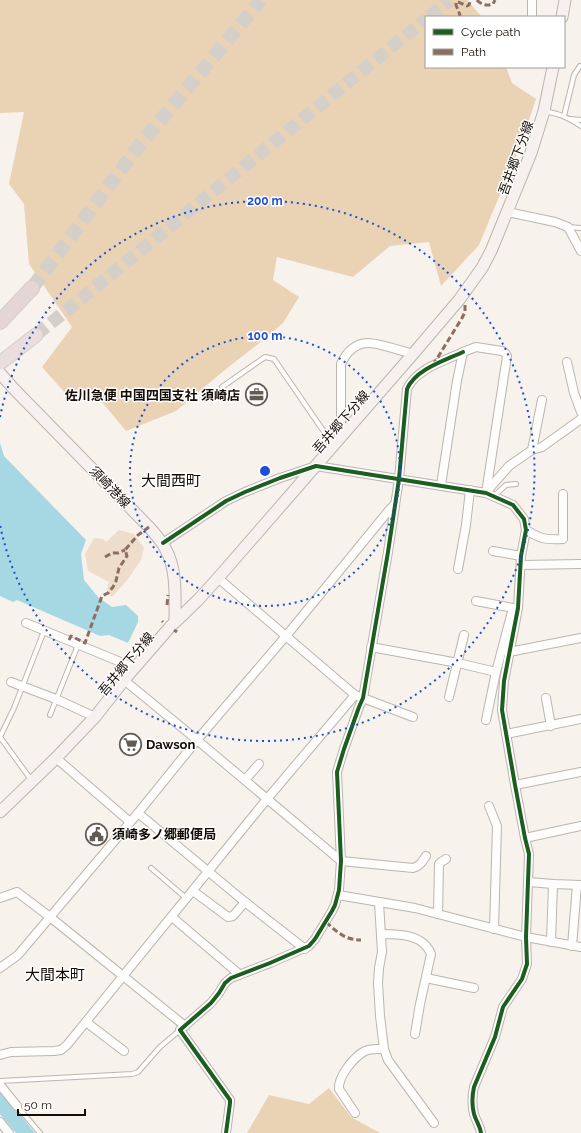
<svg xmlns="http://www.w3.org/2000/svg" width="581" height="1133" viewBox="0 0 581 1133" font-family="Raleway,'Noto Sans JP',sans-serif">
<rect width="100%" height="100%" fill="#f7f2ec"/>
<polygon fill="#edddca" points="119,530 134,534 144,548 141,560 128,579 112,597 106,593 109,582 88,571 85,554 94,538 103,539 106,542"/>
<g fill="#ead2b5">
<polygon points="0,0 467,0 482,17 426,17 426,67 506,67 512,83 536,99 521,144 479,245 441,286 429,242 390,246 353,277 277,257 273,280 299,297 283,323 258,344 226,369 176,411 126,431 97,396 74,403 42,367 72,327 29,264 24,204 9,184 24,112 0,113"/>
<polygon points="329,1088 351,1117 380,1133 247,1133 269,1095 309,1104"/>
</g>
<g fill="#a6d8e4">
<polygon points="0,443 4,456 86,540 81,554 84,580 98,597 112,607 126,605 138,616 138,622 128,643 109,635 100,636 17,600 13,602 0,596"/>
<polygon points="0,1090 35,1133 16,1133 0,1114"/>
</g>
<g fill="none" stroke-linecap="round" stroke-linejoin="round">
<g stroke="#d5cfc9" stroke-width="13" stroke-dasharray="13 6" stroke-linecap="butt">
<polyline points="429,17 450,0"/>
<polyline points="36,335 426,19"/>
</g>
<polyline stroke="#d5cfc9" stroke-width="14" stroke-dasharray="14 7" stroke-linecap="butt" points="32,288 138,147 261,0"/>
<defs>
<g id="service">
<path d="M544 111C560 114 567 117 581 126"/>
<polyline points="564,116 574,75 580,66"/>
<polyline points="570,119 581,120"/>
<polyline points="568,227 581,228"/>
<polyline points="222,387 265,357 274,359 333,445"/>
<polyline points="494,496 506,485 516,484"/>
<polyline points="50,715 78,645"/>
<polyline points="32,781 0,737 14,708 44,631"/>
<polyline points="151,868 186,898"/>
<polyline points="0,1081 132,1074 138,1072 160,1047 180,1030"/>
<polyline points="17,1106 40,1133"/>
</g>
<g id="minor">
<polyline points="532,0 532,17"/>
<polyline points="507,212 555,222 568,227 581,251"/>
<polyline points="567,362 574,393 581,412"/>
<path d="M341 436V364C346 353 354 344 367 343 375 342 403 351 413 354"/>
<polyline points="532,450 542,400"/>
<polyline points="441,485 457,381 463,352 476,347 502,351 505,353 507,356 486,493"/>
<polyline points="486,492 509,466 532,450 542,447 581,419"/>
<path d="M526 530C541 539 545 540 563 539V494"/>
<path d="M163 543 226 501 245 492 280 478 316 466 486 493 513 505 524 519 526 530 521 556 518 608 504 681 502 710 515 785 525 838 529 854 526 937 527 964 522 979 503 1007 495 1037 474 1087C472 1096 472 1106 474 1114 476 1121 480 1126 481 1133"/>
<polyline points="493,551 521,556"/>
<polyline points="521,565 581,564"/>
<polyline points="458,569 466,525 470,490"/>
<polyline points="218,578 355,695 413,717"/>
<polyline points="476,601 513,608 517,608"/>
<polyline points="26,623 135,668"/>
<polyline points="371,647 458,663 496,672"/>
<polyline points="509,652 581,638"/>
<path d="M124 680 197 740 341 861 413 868C420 866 422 862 426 856"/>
<polyline points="11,682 56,699 95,717"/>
<polyline points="449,697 464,635"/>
<polyline points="546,698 551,726"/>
<polyline points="486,720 496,672 513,608"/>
<polyline points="506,734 581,719"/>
<polyline points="56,758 130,822"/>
<polyline points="245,780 259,764"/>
<polyline points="515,785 581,772"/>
<polyline points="489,806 497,826 494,929"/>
<polyline points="138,813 245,902 305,949"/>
<polyline points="525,838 581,826"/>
<polyline points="529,882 553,884 581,885"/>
<polyline points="193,891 228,917 233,916 245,902"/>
<polyline points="338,895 415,908 526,937 581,947"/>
<polyline points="0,898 17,892 50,917 185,1026"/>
<polyline points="379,903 382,952 379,968 378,983 380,1016 384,1049 388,1060 396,1071 434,1123"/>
<polyline points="438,914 439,864 441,862 446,859"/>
<polyline points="172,917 239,974"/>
<path d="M381 934C399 934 423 934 431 954L420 1004 415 1034"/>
<polyline points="551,942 553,884"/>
<polyline points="572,946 577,885"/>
<polyline points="0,968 18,955 138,813 197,740 286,636 390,509 394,505"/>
<polyline points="426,978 474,988"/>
<polyline points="86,1022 124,1051"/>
<polyline points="0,1055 11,1052 54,1051 61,1050 67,1045 267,799 355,695"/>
<polyline points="0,1085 17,1106"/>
<path d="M355 1113 339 1089C338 1076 354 1057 365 1051 371 1048 377 1049 384 1049"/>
<polyline points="0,1122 9,1133"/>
<path d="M226 1133 230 1103V1100L180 1030 211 1003 219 993 225 983 231 978 270 963 309 946 315 939 332 911 335 905 339 890 341 861 337 772 344 749 359 707 363 698 388 552 399 479 407 389C416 369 444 361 463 352"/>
</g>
<g id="secondary">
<polyline points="562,17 565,0"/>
<path d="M0 373 13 388 149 527C155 534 162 541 166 550 177 569 175 599 175 621"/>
<polyline points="0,812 56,758 75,738 95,717 124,680 170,627 198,600 218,578 413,354 459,300 482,268 491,251 531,153 544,111 553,67"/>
</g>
<polyline id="trunk" points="0,363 36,335"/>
<polyline id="motorway" points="0,322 32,288"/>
</defs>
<use href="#service" stroke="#bcb5ae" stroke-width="6"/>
<use href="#minor" stroke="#bcb5ae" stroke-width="10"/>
<use href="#secondary" stroke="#bcb5ae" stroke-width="13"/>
<use href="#trunk" stroke="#d1ceca" stroke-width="15"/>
<use href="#motorway" stroke="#d1ceca" stroke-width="16"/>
<use href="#service" stroke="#fefdfc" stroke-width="4"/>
<use href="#minor" stroke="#fefdfc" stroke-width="8"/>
<use href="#secondary" stroke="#f6f1ef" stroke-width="11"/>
<use href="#trunk" stroke="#eadedc" stroke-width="13"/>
<use href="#motorway" stroke="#e4d6d3" stroke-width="14"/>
<g stroke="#8d6e63" stroke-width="3" stroke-dasharray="6 3" stroke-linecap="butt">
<path d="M477 0C481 5 487 6 493 4L495 0"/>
<polyline points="459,17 460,15 456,5 456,2 458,2 467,6 469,5 470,2 469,0"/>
<polyline points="433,365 462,318 465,312 465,304"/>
<polyline points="105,557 112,553 118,553 125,550"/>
<polyline points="167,605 168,595"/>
<polyline points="162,621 163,622"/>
<polyline points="174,630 177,632"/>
<polyline points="69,640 71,636 85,643 102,596 108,593 113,587 116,581 119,568 127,556 125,550 138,535 149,527"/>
<path d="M326 922C337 932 345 940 361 940"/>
</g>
<defs>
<g id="cycleway">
<path d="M163 543 226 501 245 492 280 478 316 466 486 493 513 505 524 519 526 530 521 556 518 608 504 681 502 710 515 785 525 838 529 854 526 937 527 964 522 979 503 1007 495 1037 474 1087C472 1096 472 1106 474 1114 476 1121 480 1126 481 1133"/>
<path d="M226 1133 230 1103V1100L180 1030 211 1003 219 993 225 983 231 978 270 963 309 946 315 939 332 911 335 905 339 890 341 861 337 772 344 749 359 707 363 698 388 552 399 479 407 389C416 369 444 361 463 352"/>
</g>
</defs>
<use href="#cycleway" stroke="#fff" stroke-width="6"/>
<use href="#cycleway" stroke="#1b5e20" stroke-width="4"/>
</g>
<g fill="none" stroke="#1d4ed8" stroke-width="2" stroke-dasharray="2 4">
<circle cx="265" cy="471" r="135"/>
<path d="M0 417A270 270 0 1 1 0 525"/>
</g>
<defs>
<symbol id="office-ring" viewBox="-11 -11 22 22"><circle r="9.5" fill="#fff" stroke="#635c55" stroke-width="1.5"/><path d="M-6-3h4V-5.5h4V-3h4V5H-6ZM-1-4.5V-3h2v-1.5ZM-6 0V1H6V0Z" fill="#635c55"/></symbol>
<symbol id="supermarket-ring" viewBox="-11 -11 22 22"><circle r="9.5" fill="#fff" stroke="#635c55" stroke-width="1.5"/><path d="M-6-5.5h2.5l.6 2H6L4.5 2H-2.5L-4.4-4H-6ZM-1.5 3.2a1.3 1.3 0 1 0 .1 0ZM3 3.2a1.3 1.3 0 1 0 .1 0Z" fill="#635c55"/></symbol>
<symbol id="civic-ring" viewBox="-11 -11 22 22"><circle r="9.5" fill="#fff" stroke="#635c55" stroke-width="1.5"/><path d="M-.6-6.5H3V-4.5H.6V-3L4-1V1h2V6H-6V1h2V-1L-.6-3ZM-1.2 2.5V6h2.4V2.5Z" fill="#635c55"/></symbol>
</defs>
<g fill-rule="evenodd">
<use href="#office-ring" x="244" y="382" width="25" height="25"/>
<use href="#supermarket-ring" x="118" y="732" width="25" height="25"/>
<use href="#civic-ring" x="84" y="822" width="25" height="25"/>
</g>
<g text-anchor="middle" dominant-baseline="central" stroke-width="3" stroke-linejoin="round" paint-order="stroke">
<g font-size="13" fill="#130b04" stroke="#fff">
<text transform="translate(516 158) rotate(-70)">吾井郷下分線</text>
<text transform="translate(341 422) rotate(-49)">吾井郷下分線</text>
<text transform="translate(110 487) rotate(46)">須崎港線</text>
<text transform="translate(126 664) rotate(-50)">吾井郷下分線</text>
</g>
<g font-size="13" font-weight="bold" fill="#130b04" stroke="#fff" text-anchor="start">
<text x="240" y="395" text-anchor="end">佐川急便 中国四国支社 須崎店</text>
<text x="146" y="744">Dawson</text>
<text x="112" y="834">須崎多ノ郷郵便局</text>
</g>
<g font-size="15" fill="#130b04" stroke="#fff">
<text x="171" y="481">大間西町</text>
<text x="55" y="975">大間本町</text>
</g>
</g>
<circle cx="265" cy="471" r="6" fill="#1d4ed8" stroke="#fff" stroke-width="2"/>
<g font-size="12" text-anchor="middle" font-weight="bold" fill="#1d4ed8" stroke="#fff" stroke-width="3" stroke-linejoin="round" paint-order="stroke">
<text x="265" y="205">200 m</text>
<text x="265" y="340">100 m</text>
</g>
<rect x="425" y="16" width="140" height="52" fill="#ffffff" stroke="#a19d9b"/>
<rect x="433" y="29" width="20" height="6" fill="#1b5e20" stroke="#a19d9b"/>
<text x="461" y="36" font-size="12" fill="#130b04">Cycle path</text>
<rect x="433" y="49" width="20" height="6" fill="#8d6e63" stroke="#a19d9b"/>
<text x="461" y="56" font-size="12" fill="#130b04">Path</text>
<path d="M18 1109v6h67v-6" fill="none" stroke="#130b04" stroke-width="2"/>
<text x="24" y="1109" font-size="12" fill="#130b04" stroke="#ffffff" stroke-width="3" paint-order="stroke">50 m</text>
</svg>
